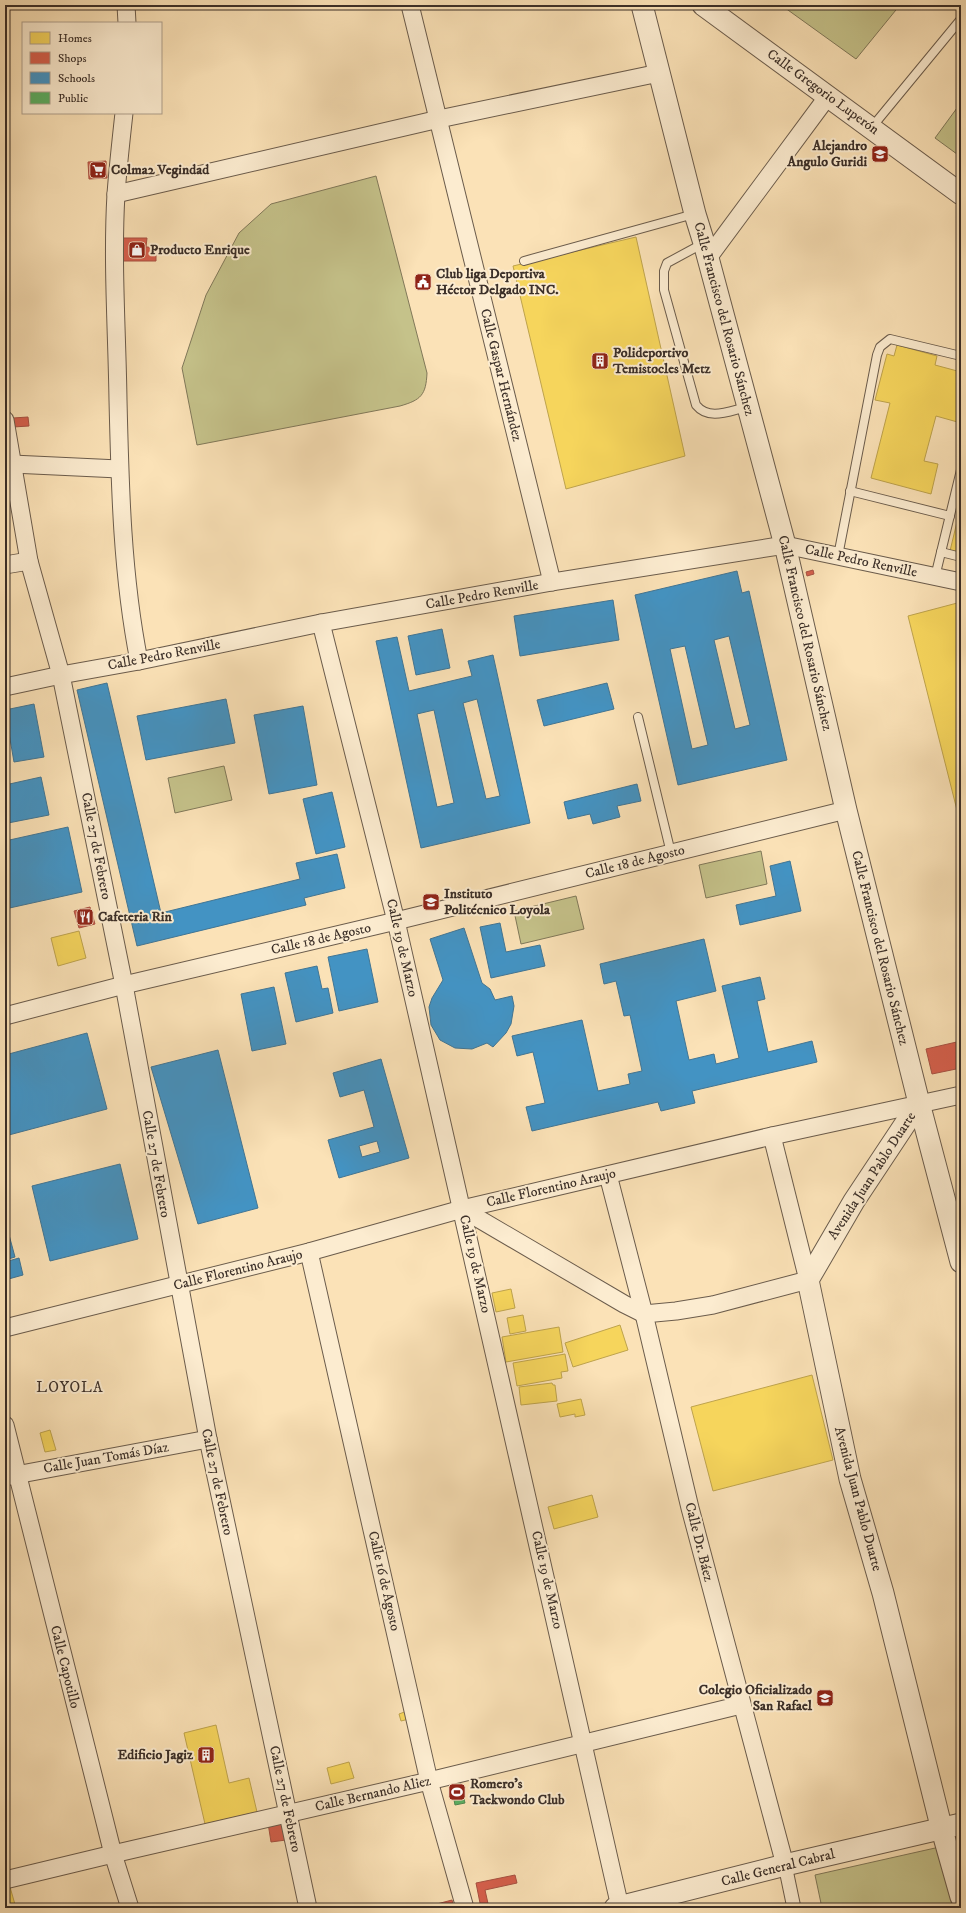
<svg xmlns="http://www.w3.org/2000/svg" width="966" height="1913" viewBox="0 0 966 1913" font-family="'IM FELL DW Pica',serif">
<rect width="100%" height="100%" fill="#fbe2b7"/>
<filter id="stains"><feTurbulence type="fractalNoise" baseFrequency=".005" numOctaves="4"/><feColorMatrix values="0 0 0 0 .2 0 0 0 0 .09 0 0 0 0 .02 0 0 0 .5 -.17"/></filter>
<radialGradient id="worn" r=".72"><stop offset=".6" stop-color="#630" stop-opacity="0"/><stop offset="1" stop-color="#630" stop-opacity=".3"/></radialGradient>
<g fill="#c5c28a" stroke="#807859">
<polygon points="781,5 900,5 856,59"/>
<polygon points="957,108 961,111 961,157 935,138"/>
<path d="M376 176 427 373C426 395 421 400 400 406L197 445 182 368 206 295 239 233 271 204Z"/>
<polygon points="224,766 232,800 175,813 168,778"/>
<polygon points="761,851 767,884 706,898 699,865"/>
<polygon points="576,896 584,929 521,944 514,911"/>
<polygon points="944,1846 958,1908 822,1908 815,1875"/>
</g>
<g fill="#f6d55c" stroke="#bea34c">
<polygon points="636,237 685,456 566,489 513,266"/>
<polygon points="897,345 937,356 935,365 961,372 961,423 936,416 924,461 938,464 931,494 871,478 890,403 875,400 887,354 894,356"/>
<polygon points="961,505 961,553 950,551"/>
<polygon points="961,602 961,826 908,616"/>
<polygon points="79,931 86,958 58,966 51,938"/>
<polygon points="511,1289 515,1308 496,1312 492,1293"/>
<polygon points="523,1315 526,1331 510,1334 507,1318"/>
<polygon points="620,1325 628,1350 573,1367 565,1343"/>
<polygon points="559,1327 563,1352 506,1362 502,1337"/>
<polygon points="565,1354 568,1371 561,1372 562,1378 517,1386 513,1363"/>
<polygon points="812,1375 833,1460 713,1491 691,1407"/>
<polygon points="552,1383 553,1385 555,1385 557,1401 521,1405 519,1387"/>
<polygon points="581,1399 585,1415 575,1417 575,1414 560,1417 557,1404"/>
<polygon points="50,1430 56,1450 45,1452 40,1433"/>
<polygon points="592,1495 598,1517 554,1529 548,1507"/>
<polygon points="407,1711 409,1719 401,1721 399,1714"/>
<polygon points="216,1725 229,1783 249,1778 257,1812 205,1824 184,1733"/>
<polygon points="349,1762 354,1778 331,1784 327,1768"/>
<polygon points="10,1887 16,1908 5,1908 5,1889"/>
</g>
<g fill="#d6604d" stroke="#a85142">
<polygon points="106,161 107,178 89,179 88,162"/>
<polygon points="123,238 147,238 146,247 151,247 151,253 156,253 156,261 123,261"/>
<polygon points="28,417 29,426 13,427 13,418"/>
<polygon points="813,570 814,574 807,576 806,572"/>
<polygon points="90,907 95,924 79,928 74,911"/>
<polygon points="961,1041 961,1068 932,1074 926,1049"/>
<polygon points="283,1821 286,1840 271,1842 268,1823"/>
<polygon points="515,1875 517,1883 485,1890 489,1908 481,1908 476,1883"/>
<polygon points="452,1900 454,1908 433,1908 433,1905"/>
</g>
<g fill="#4393c3" stroke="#417594" fill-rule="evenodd">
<path d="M737 571 742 593 749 591 787 760 678 785 635 595ZM729 636 750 725 735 729 714 640ZM685 646 708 745 692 749 670 649Z"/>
<polygon points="613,600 619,640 520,656 514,616"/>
<polygon points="442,629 450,668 416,675 408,636"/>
<path d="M397 637 409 691 472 676 468 661 493 655 530 823 421 848 376 641ZM477 699 500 796 486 799 463 703ZM434 710 454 803 437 807 417 714Z"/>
<polygon points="107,683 161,913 300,879 296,863 337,854 345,888 304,898 306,905 137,946 77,690"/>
<polygon points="607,683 614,709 544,726 537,700"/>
<polygon points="226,699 235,743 146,760 137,716"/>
<polygon points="34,704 44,757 14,762 5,710"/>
<polygon points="303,706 317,785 269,794 254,715"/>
<polygon points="41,777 49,815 8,823 5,809 5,785"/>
<polygon points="637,784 641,801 617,806 620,817 593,824 590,814 568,819 564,802"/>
<polygon points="332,792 345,847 316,854 303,799"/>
<polygon points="68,827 82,892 5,909 5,841"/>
<polygon points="790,861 801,911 740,925 736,905 776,896 770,866"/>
<polygon points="500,923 506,952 540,945 545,966 491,978 480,927"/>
<polygon points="464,928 482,983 490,989 495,1000 512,996 514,1006 511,1024 506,1033 493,1047 487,1043 472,1049 455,1048 440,1040 431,1025 429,1007 432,998 443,980 430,939"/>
<polygon points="704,939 716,991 676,1001 689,1060 714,1054 716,1064 739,1058 722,986 760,977 765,999 757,1001 768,1052 812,1041 817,1062 692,1091 695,1103 661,1111 658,1102 532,1131 526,1107 545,1103 533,1052 517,1056 512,1036 582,1020 598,1091 630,1084 628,1074 642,1071 630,1015 624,1016 616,981 604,984 600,964"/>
<polygon points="367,949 378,1002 339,1011 328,957"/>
<polygon points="317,966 322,989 328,988 333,1013 296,1022 285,973"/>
<polygon points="274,987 286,1044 252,1051 241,994"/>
<polygon points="87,1033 107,1109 5,1136 5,1055"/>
<polygon points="218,1050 258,1208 198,1224 151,1067"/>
<path d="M381 1059 409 1158 339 1178 328 1140 374 1127 364 1090 340 1097 333 1073ZM377 1141 380 1152 362 1157 359 1146Z"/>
<polygon points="120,1164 138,1239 50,1261 32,1186"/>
<polygon points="5,1220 15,1257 5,1260"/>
<polygon points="19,1258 23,1275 5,1280 5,1262"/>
</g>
<polygon fill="#5aae61" stroke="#518850" points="459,1778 465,1803 455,1805 450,1780"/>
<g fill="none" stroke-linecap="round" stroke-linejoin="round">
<defs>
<g id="service">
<polyline points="872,127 961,19"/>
<path d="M704 243 667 263 664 271V290L696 405C709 421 729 411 747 407"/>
<polyline points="524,261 694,214"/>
<polyline points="850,491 950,516"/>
<polyline points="941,552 961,557"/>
<polyline points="838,556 877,355 880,347 890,339 961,356"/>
<polyline points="935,577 961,470"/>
<polyline points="638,717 671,853"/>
</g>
<polyline id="pedestrian" points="785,1865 794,1908"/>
<g id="minor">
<polyline points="126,5 127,23"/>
<polyline points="410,5 552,582"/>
<path d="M124 113C121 140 118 167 116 194 112 262 117 331 118 400 120 487 122 575 139 661"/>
<polyline points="116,194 439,119 659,73"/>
<polyline points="708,258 828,96"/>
<polyline points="5,420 29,561 61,675 124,985 208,1439 308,1908"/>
<polyline points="5,455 12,464 119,469"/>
<polyline points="5,565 29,561"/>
<polyline points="321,623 396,921 620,1907"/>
<polyline points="5,687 61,675 139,661 321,623 552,582 785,545 961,582"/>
<polyline points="5,1016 124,985 396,921 846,810"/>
<polyline points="608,1175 644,1314 690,1508 785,1865"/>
<polyline points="462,1209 624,1304 644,1314 676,1311 713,1305 808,1280 772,1136"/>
<polyline points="309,1252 429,1781 465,1908"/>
<polyline points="5,1328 309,1252 462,1209 772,1136 961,1095"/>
<polyline points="5,1425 113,1854 130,1908"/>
<polyline points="5,1477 208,1439"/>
<polyline points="5,1880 113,1854 429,1781 741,1705"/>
</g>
<g id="tertiary">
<polyline points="642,5 695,214 704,243 785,545 846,810 919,1103 961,1262"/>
<polyline points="703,5 961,194"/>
<polyline points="919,1103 854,1201 808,1280 850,1479 883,1593 942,1830 961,1897"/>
<polyline points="615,1908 785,1865 961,1824"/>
</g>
</defs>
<use href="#service" stroke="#6b5c4c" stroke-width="10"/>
<use href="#pedestrian" stroke="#6b5c4c" stroke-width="15"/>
<use href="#minor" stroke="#6b5c4c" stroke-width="19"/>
<use href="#tertiary" stroke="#6b5c4c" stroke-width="23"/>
<use href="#service" stroke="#fcecd0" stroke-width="8"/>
<use href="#pedestrian" stroke="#fcecd0" stroke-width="13"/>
<use href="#minor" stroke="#fcecd0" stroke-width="17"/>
<use href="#tertiary" stroke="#fcecd0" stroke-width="21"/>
</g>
<defs>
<symbol id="school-square" viewBox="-11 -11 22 22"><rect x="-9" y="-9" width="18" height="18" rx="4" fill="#8f2418" stroke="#fcecd0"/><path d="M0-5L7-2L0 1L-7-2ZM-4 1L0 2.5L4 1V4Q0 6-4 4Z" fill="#fff"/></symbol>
<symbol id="supermarket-square" viewBox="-11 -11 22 22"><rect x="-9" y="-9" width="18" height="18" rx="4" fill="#8f2418" stroke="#fcecd0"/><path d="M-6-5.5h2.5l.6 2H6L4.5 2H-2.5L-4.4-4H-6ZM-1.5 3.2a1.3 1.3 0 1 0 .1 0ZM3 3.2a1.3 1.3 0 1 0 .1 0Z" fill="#fff"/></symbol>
<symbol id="shop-square" viewBox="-11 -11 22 22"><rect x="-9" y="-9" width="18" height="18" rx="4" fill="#8f2418" stroke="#fcecd0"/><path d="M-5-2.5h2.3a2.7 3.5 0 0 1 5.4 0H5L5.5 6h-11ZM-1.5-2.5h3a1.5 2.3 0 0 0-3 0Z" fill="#fff"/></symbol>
<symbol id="civic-square" viewBox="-11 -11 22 22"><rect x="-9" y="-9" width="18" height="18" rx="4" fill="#8f2418" stroke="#fcecd0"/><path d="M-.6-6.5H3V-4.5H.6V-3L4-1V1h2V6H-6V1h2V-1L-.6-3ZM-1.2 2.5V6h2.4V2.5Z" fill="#fff"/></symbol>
<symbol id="building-square" viewBox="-11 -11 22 22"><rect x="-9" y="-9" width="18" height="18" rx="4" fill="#8f2418" stroke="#fcecd0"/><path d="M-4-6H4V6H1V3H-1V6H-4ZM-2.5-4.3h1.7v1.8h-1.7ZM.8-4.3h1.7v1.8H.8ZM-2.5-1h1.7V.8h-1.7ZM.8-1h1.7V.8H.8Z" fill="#fff"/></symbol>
<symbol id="university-square" viewBox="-11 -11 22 22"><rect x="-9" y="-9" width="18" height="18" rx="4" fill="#8f2418" stroke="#fcecd0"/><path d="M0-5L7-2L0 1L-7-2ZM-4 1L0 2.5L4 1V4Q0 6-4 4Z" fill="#fff"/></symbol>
<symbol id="restaurant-square" viewBox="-11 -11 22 22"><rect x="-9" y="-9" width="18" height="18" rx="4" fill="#8f2418" stroke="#fcecd0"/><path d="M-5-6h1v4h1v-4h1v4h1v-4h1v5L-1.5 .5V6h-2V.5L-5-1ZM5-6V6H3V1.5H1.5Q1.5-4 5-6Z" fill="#fff"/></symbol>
<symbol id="stadium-square" viewBox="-11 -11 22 22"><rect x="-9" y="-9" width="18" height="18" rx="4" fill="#8f2418" stroke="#fcecd0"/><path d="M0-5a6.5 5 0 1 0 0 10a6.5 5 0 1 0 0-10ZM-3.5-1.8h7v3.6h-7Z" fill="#fff"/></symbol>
</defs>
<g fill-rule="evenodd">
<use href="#school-square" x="870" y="144" width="20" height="20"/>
<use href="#supermarket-square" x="88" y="160" width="20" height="20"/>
<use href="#shop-square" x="127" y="240" width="20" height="20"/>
<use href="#civic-square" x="413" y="272" width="20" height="20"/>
<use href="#building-square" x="590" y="351" width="20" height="20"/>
<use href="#university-square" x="421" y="892" width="20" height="20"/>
<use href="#restaurant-square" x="75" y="907" width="20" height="20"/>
<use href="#university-square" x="815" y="1688" width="20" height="20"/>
<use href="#building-square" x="196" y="1745" width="20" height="20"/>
<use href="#stadium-square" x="447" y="1782" width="20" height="20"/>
</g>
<g text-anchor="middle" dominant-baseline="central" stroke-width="4" stroke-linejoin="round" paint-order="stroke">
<g font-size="14" fill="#3b2f28" stroke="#fcecd0">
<text transform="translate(823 92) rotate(36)">Calle Gregorio Luperón</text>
<text transform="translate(724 319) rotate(75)">Calle Francisco del Rosario Sánchez</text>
<text transform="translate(501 375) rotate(76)">Calle Gaspar Hernández</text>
<text transform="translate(861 561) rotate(12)">Calle Pedro Renville</text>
<text transform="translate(482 595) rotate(-10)">Calle Pedro Renville</text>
<text transform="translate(805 633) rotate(77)">Calle Francisco del Rosario Sánchez</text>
<text transform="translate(164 655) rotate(-11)">Calle Pedro Renville</text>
<text transform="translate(96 846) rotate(79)">Calle 27 de Febrero</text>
<text transform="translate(635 862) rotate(-14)">Calle 18 de Agosto</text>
<text transform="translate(321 939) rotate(-13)">Calle 18 de Agosto</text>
<text transform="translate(402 948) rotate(77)">Calle 19 de Marzo</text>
<text transform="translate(880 948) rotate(76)">Calle Francisco del Rosario Sánchez</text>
<text transform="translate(156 1164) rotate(80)">Calle 27 de Febrero</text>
<text transform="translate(872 1176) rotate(-57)">Avenida Juan Pablo Duarte</text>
<text transform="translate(551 1188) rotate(-13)">Calle Florentino Araujo</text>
<text transform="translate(475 1264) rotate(77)">Calle 19 de Marzo</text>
<text transform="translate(238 1270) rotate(-14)">Calle Florentino Araujo</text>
<text transform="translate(106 1458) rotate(-10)">Calle Juan Tomás Díaz</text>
<text transform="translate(217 1482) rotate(78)">Calle 27 de Febrero</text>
<text transform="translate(858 1499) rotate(75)">Avenida Juan Pablo Duarte</text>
<text transform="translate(699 1542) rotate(76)">Calle Dr. Báez</text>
<text transform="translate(547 1580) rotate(77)">Calle 19 de Marzo</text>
<text transform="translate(384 1581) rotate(77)">Calle 16 de Agosto</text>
<text transform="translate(65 1667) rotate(76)">Calle Capotillo</text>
<text transform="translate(373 1794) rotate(-13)">Calle Bernando Aliez</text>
<text transform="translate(285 1799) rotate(78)">Calle 27 de Febrero</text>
<text transform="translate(778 1868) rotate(-14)">Calle General Cabral</text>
</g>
<g font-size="14" font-weight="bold" fill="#3b2f28" stroke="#fcecd0" text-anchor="start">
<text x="867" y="146" text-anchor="end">Alejandro<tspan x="867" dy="16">Angulo Guridi</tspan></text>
<text x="111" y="170">Colma2 Vegindad</text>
<text x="150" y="250">Producto Enrique</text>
<text x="436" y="274">Club liga Deportiva<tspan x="436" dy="16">Héctor Delgado INC.</tspan></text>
<text x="613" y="353">Polideportivo<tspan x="613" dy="16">Temistocles Metz</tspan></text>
<text x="444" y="894">Instituto<tspan x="444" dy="16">Politécnico Loyola</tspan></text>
<text x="98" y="917">Cafeteria Rin</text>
<text x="812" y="1690" text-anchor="end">Colegio Oficializado<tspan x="812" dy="16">San Rafael</tspan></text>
<text x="193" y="1755" text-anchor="end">Edificio Jagiz</text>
<text x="470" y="1784">Romero's<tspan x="470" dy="16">Taekwondo Club</tspan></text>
</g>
<g font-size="15" letter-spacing="1" fill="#3b2f28" stroke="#fcecd0">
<text x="70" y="1387">LOYOLA</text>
</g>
</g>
<rect width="966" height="1913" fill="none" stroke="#fbe2b7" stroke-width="20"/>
<rect x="6" y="6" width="954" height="1901" fill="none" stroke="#3b2f28" stroke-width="2"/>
<rect x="10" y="10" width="946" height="1893" fill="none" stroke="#3b2f28"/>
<rect x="22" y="22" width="140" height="92" fill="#fcecd0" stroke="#afa08d"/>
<rect x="30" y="32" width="20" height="12" fill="#f6d55c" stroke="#afa08d"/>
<text x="58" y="42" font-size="12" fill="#3b2f28">Homes</text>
<rect x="30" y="52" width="20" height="12" fill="#d6604d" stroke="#afa08d"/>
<text x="58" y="62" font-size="12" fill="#3b2f28">Shops</text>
<rect x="30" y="72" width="20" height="12" fill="#4393c3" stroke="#afa08d"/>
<text x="58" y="82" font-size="12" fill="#3b2f28">Schools</text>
<rect x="30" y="92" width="20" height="12" fill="#5aae61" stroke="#afa08d"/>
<text x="58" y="102" font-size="12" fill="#3b2f28">Public</text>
<rect width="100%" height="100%" filter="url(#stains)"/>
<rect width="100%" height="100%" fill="url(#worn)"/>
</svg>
